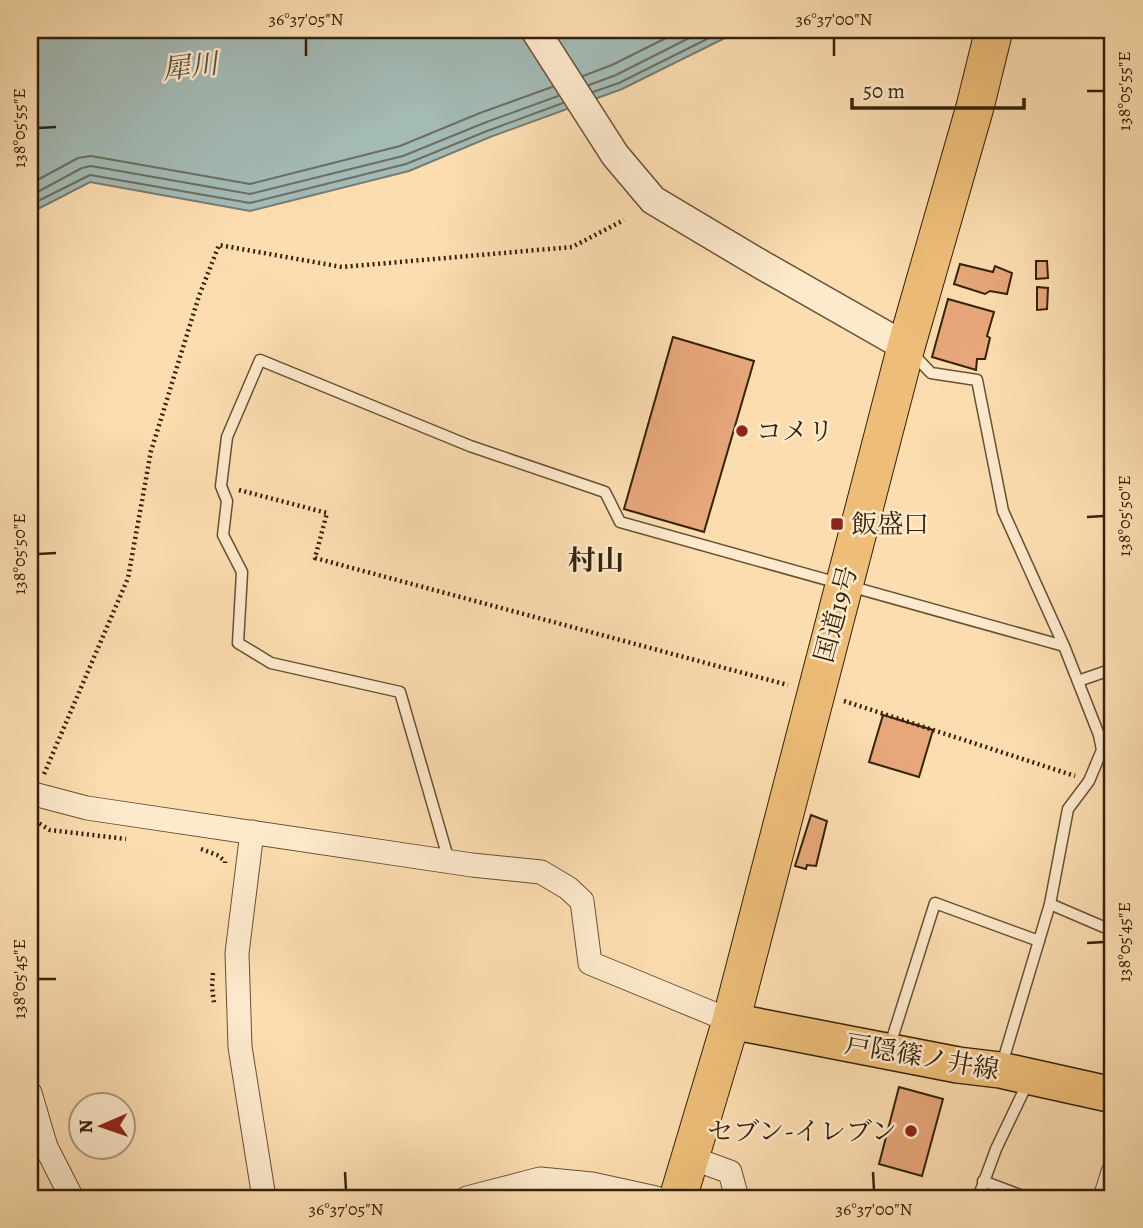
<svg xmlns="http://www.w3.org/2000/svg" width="1143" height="1228" viewBox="0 0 1143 1228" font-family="Alegreya,'Noto Serif JP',serif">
<rect width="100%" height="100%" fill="#fcddb0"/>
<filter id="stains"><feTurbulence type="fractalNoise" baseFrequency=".00286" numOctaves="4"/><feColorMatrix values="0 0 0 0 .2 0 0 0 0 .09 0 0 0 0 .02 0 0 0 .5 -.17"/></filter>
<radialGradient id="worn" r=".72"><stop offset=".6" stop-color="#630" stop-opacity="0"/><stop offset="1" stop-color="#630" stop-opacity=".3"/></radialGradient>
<polygon fill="#a3bab5" stroke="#777d71" stroke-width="2" points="30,30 741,30 622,89 490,137 409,171 250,211 90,182 30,213"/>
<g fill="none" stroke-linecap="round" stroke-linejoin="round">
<g stroke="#6c6e60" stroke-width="2">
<polyline points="583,76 612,65 682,30"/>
<polyline points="589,85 616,75 705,30"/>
<polyline points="593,92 619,83 725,30"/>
<polyline points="30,184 78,158 91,156 250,184 400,146 480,113 552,87"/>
<polyline points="30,196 82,168 91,166 250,194 403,156 484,123 558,96"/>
<polyline points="30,205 90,175 250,203 406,164 487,131 563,103"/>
</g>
</g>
<g fill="#e7a77a" stroke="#34220a" stroke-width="2">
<polygon points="1036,261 1047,261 1048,278 1036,279"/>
<polygon points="960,264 993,272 995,266 1012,273 1007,294 990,291 985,294 954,284"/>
<polygon points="1037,287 1048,288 1047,309 1037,310"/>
<polygon points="948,299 994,312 987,336 990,338 985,359 977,359 976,370 932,357"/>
<polygon points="673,337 754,361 704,532 624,509"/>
<polygon points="883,715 933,730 919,777 869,762"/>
<polygon points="811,815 827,821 816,866 807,865 806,869 795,866"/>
<polygon points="899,1087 943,1099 922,1176 879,1164"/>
</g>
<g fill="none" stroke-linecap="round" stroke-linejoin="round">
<defs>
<g id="service">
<polyline points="1078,681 1113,669"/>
<polyline points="449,861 400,692 271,663 238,643 242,572 223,535 227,501 221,486 227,437 260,360 470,446 605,492 620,522 1064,646 1003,511 977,380 931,373 913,354"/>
<polyline points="1050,904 1113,931"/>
<polyline points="890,1045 935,903 1039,941"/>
<polyline points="1002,1064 1050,904 1068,809 1089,781 1102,750 1099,735 1064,646"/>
<polyline points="983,1181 1028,1198"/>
<polyline points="978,1198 996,1149 1028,1082"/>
</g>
<g id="minor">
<polyline points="30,793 87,808 472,865 541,872 568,888 582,901 590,963 731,1021"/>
<polyline points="252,832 237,953 240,1047 264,1198"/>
<polyline points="30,1093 46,1147 72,1198"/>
<polyline points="689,1157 730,1172 737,1198"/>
<polyline points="467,1198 540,1179 592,1184 656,1198"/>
<polyline points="1105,1198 1113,1172"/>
</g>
<polyline id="tertiary" points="535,30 615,155 653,200 762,265 906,347"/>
<polyline id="primary" points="731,1021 958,1065 1000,1070 1113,1095"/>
<polyline id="trunk" points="678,1198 731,1021 906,347 975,107 994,30"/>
</defs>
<use href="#service" stroke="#665134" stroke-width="13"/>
<use href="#minor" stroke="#665134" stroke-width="25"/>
<use href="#tertiary" stroke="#665134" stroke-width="31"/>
<use href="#primary" stroke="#34220a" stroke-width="38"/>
<use href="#trunk" stroke="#34220a" stroke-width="39"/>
<g stroke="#34220a" stroke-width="4.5" stroke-dasharray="2 3.5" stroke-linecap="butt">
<polyline points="239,490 327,513 315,558 788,685"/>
<polyline points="844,701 1075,776"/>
<polyline points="44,774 128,578 151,451 199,296 219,245 342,267 572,247 624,220"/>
<polyline points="30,818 50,830 126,839"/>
<polyline points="201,849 217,855 225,861 225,863"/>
<polyline points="213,973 212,987 214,1003"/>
</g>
<use href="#service" stroke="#fde9cc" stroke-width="10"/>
<use href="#minor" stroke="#fde9cc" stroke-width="23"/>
<use href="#tertiary" stroke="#fde9cc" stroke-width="28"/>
<use href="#primary" stroke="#eebe78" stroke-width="35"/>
<use href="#trunk" stroke="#eebe78" stroke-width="37"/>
</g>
<path fill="none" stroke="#34220a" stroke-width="2.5" d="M306 38V56M834 38V56M1087 91H1104M38 128 56 127M1087 517 1104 516M38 554 56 553M1087 943 1104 942M38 979H56M345 1172 346 1190M873 1172 874 1190"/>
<g fill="#8f2418" stroke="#fde9cc" stroke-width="2.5">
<circle cx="742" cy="431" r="7"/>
<rect x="830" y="517" width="14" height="14" rx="3.5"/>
<circle cx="911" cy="1131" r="7"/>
</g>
<g text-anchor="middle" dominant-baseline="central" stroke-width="5" stroke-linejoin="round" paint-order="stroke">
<g font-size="26" fill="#34220a" stroke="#fde9cc" text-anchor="start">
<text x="756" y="431">コメリ</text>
<text x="851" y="524">飯盛口</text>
<text x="897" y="1131" text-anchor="end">セブン-イレブン</text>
</g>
<g font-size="26" fill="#34220a" stroke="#fde9cc">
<text transform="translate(836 614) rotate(-75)">国道19号</text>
<text transform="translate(922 1057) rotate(10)">戸隠篠ノ井線</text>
</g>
<g font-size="28" font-style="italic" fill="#55503d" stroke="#fde9cc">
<text transform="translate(190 67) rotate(-7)">犀川</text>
</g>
<g font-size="28" font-weight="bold" fill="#34220a" stroke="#fde9cc">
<text x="596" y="561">村山</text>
</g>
</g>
<rect width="1143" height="1228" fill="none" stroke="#fcddb0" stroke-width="77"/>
<g transform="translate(102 1126) rotate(268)"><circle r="33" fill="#fde9cc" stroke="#ad997e" stroke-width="2"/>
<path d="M0-5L12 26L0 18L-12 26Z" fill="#8f2418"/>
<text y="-10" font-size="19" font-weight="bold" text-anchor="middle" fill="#34220a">N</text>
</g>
<path d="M852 98v10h172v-10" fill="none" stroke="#34220a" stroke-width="3.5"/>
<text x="863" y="98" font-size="21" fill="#34220a" stroke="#fde9cc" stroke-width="5" paint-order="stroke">50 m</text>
<rect x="38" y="38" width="1066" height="1152" fill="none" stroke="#34220a" stroke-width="2.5"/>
<g font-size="18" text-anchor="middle" fill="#34220a">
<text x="306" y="25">36°37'05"N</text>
<text x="834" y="25">36°37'00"N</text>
<text transform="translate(1124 91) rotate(-90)" y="6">138°05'55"E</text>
<text transform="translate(19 128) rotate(-90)" y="6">138°05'55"E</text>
<text transform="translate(1124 516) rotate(-90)" y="6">138°05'50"E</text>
<text transform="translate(19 554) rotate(-90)" y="6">138°05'50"E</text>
<text transform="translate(1124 942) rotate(-90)" y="6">138°05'45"E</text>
<text transform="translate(19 979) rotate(-90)" y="6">138°05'45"E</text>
<text x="346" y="1215">36°37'05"N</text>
<text x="874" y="1215">36°37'00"N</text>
</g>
<rect width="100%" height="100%" filter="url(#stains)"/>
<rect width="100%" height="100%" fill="url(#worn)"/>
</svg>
